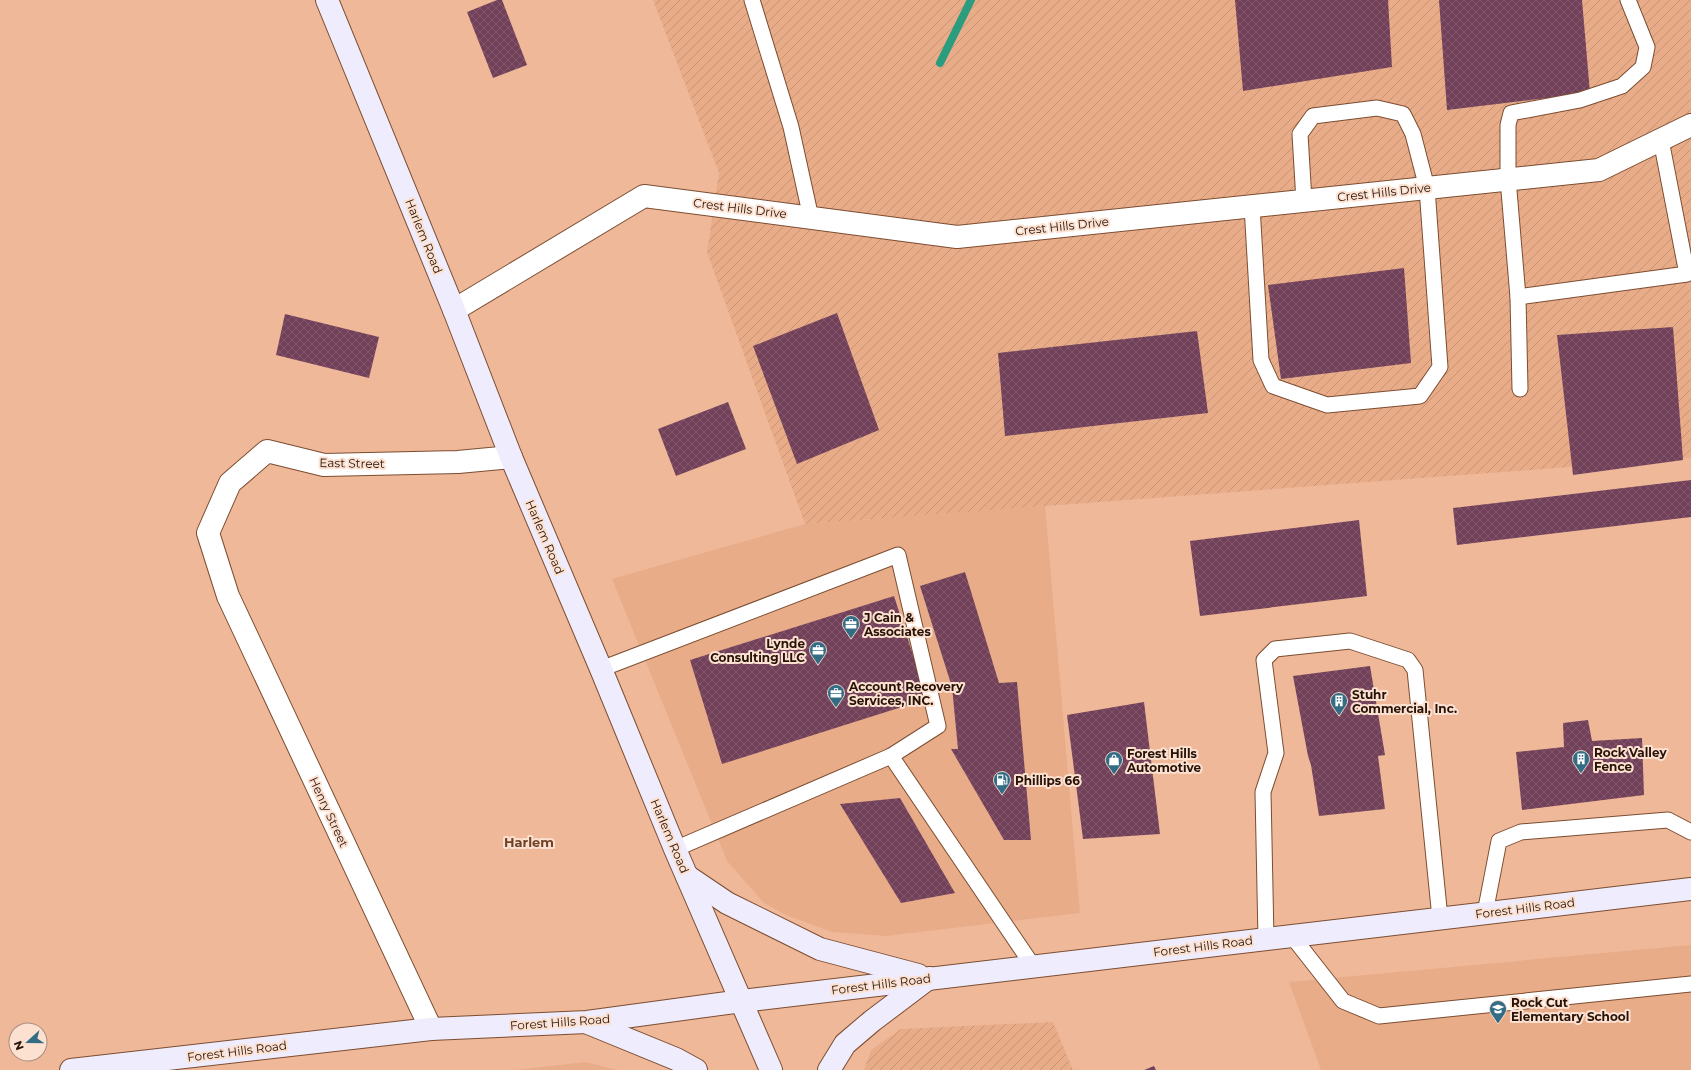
<svg xmlns="http://www.w3.org/2000/svg" width="1691" height="1070" viewBox="0 0 1691 1070" font-family="Montserrat,sans-serif">
<defs>
<pattern id="industrial-furrows" width="10" height="10" patternUnits="userSpaceOnUse"><rect width="10" height="10" fill="#e9ac89"/><path d="M-1 1l2-2M0 10L10 0M9 11l2-2" fill="none" stroke="#c89375"/></pattern>
<pattern id="building-cross-hatch" width="8" height="8" patternUnits="userSpaceOnUse"><rect width="8" height="8" fill="#724058"/><path d="M0 0l8 8M0 8l8-8" fill="none" stroke="#81586b"/></pattern>
</defs>
<rect width="100%" height="100%" fill="#efb899"/>
<g fill="#e9ac89">
<polygon points="1045,506 1080,913 886,936 832,932 786,915 764,903 727,861 612,579 805,524"/>
<polygon points="1691,945 1691,1070 1321,1070 1289,982"/>
<polygon points="586,1062 617,1070 514,1070"/>
</g>
<g fill="url(#industrial-furrows)">
<polygon points="653,0 1691,0 1691,458 805,524 707,252 719,173"/>
<polygon points="1053,1022 1073,1070 864,1070 871,1050 901,1029"/>
</g>
<g fill="none" stroke-linecap="round" stroke-linejoin="round">
<polyline stroke="#2b9d7e" stroke-width="8" points="940,63 971,0"/>
</g>
<g fill="url(#building-cross-hatch)">
<polygon points="497,0 502,0 527,65 493,78 467,12"/>
<polygon points="1235,0 1388,0 1392,67 1243,91"/>
<polygon points="1439,0 1582,0 1590,93 1447,110"/>
<polygon points="1404,268 1411,363 1281,379 1268,285"/>
<polygon points="837,313 879,430 797,464 753,346"/>
<polygon points="285,314 379,337 369,378 276,355"/>
<polygon points="1673,327 1683,460 1573,475 1557,335"/>
<polygon points="1197,331 1208,413 1005,436 998,353"/>
<polygon points="728,402 746,449 676,476 658,429"/>
<polygon points="1691,480 1691,517 1457,545 1453,508"/>
<polygon points="1359,520 1367,596 1200,616 1190,541"/>
<polygon points="965,572 999,683 1017,682 1031,840 1004,840 951,749 958,749 952,687 920,586"/>
<polygon points="894,596 927,699 722,764 690,660"/>
<polygon points="1370,666 1385,755 1378,756 1385,809 1319,816 1311,765 1308,756 1293,676"/>
<polygon points="1144,702 1160,834 1083,839 1067,715"/>
<polygon points="1588,720 1592,741 1642,738 1644,795 1522,810 1516,752 1564,747 1563,723"/>
<polygon points="900,798 955,893 901,903 840,804"/>
<polygon points="1154,1066 1156,1070 1144,1070"/>
</g>
<g fill="none" stroke-linecap="round" stroke-linejoin="round">
<defs>
<g id="lane">
<polyline points="752,0 791,127 811,218"/>
<polyline points="1628,0 1647,47 1643,67 1622,86 1580,100 1511,113 1508,125 1508,179 1518,297 1687,274 1661,140"/>
<polyline points="1252,206 1261,360 1273,386 1327,405 1420,396 1440,367 1427,188 1413,134 1403,114 1377,108 1313,116 1300,134 1304,201"/>
<polyline points="1518,297 1520,389"/>
<polyline points="601,669 898,555 938,726 891,756"/>
<polyline points="675,849 891,756 1033,966"/>
<polyline points="1485,913 1499,841 1521,832 1668,820 1691,832"/>
<polyline points="1292,936 1343,1001 1379,1016 1691,984"/>
<polyline points="1266,939 1263,792 1276,753 1264,660 1275,649 1350,641 1408,660 1415,670 1440,918"/>
</g>
<g id="street">
<polyline points="454,310 644,196 957,237 1599,170 1691,125"/>
<polyline points="431,1029 228,596 208,533 230,483 267,451 324,465 458,462 511,457"/>
</g>
<g id="secondary">
<polyline points="327,0 454,310 511,457 601,669 675,849 771,1070"/>
<polyline points="687,876 727,903 820,949 918,975"/>
<polyline points="588,1023 676,1059 696,1070"/>
<polyline points="71,1070 431,1029 587,1022 742,1001 1691,889"/>
<polyline points="829,1070 845,1044 872,1021 929,978"/>
</g>
</defs>
<use href="#lane" stroke="#7c4d31" stroke-width="17"/>
<use href="#street" stroke="#7c4d31" stroke-width="24"/>
<use href="#secondary" stroke="#7c4d31" stroke-width="24"/>
<use href="#lane" stroke="#fff" stroke-width="15"/>
<use href="#street" stroke="#fff" stroke-width="22"/>
<use href="#secondary" stroke="#eeecfd" stroke-width="22"/>
</g>
<defs>
<symbol id="office-pin" viewBox="-11 -11 22 30"><path d="M0 17L-7.5 6A9.5 9.5 0 1 1 7.5 6Z" fill="#336c85" stroke="#fce0d0"/><path d="M-6-3h4V-5.5h4V-3h4V5H-6ZM-1-4.5V-3h2v-1.5ZM-6 0V1H6V0Z" fill="#fff"/></symbol>
<symbol id="building-pin" viewBox="-11 -11 22 30"><path d="M0 17L-7.5 6A9.5 9.5 0 1 1 7.5 6Z" fill="#336c85" stroke="#fce0d0"/><path d="M-4-6H4V6H1V3H-1V6H-4ZM-2.5-4.3h1.7v1.8h-1.7ZM.8-4.3h1.7v1.8H.8ZM-2.5-1h1.7V.8h-1.7ZM.8-1h1.7V.8H.8Z" fill="#fff"/></symbol>
<symbol id="shop-pin" viewBox="-11 -11 22 30"><path d="M0 17L-7.5 6A9.5 9.5 0 1 1 7.5 6Z" fill="#336c85" stroke="#fce0d0"/><path d="M-5-2.5h2.3a2.7 3.5 0 0 1 5.4 0H5L5.5 6h-11ZM-1.5-2.5h3a1.5 2.3 0 0 0-3 0Z" fill="#fff"/></symbol>
<symbol id="fuel-pin" viewBox="-11 -11 22 30"><path d="M0 17L-7.5 6A9.5 9.5 0 1 1 7.5 6Z" fill="#336c85" stroke="#fce0d0"/><path d="M-5.5-6h7V0h2V4h1.3V-2.5L3-4.5l.8-.8L6-3V5H2.5V1h-1V6h-7ZM-4.2-4.7v3.2H.2V-4.7Z" fill="#fff"/></symbol>
<symbol id="school-pin" viewBox="-11 -11 22 30"><path d="M0 17L-7.5 6A9.5 9.5 0 1 1 7.5 6Z" fill="#336c85" stroke="#fce0d0"/><path d="M0-5L7-2L0 1L-7-2ZM-4 1L0 2.5L4 1V4Q0 6-4 4Z" fill="#fff"/></symbol>
</defs>
<g fill-rule="evenodd">
<use href="#office-pin" x="841" y="614" width="20" height="27"/>
<use href="#office-pin" x="808" y="640" width="20" height="27"/>
<use href="#office-pin" x="826" y="683" width="20" height="27"/>
<use href="#building-pin" x="1329" y="691" width="20" height="27"/>
<use href="#building-pin" x="1571" y="749" width="20" height="27"/>
<use href="#shop-pin" x="1104" y="750" width="20" height="27"/>
<use href="#fuel-pin" x="992" y="770" width="20" height="27"/>
<use href="#school-pin" x="1488" y="999" width="20" height="27"/>
</g>
<g text-anchor="middle" dominant-baseline="central" stroke-width="4" stroke-linejoin="round" paint-order="stroke">
<g font-size="12" fill="#261207" stroke="#fce0d0">
<text transform="translate(1384 192) rotate(-6)">Crest Hills Drive</text>
<text transform="translate(740 208) rotate(7)">Crest Hills Drive</text>
<text transform="translate(1062 226) rotate(-6)">Crest Hills Drive</text>
<text transform="translate(424 236) rotate(68)">Harlem Road</text>
<text transform="translate(352 463) rotate(1)">East Street</text>
<text transform="translate(545 537) rotate(67)">Harlem Road</text>
<text transform="translate(329 812) rotate(65)">Henry Street</text>
<text transform="translate(670 836) rotate(67)">Harlem Road</text>
<text transform="translate(1525 908) rotate(-7)">Forest Hills Road</text>
<text transform="translate(1203 946) rotate(-7)">Forest Hills Road</text>
<text transform="translate(881 984) rotate(-7)">Forest Hills Road</text>
<text transform="translate(560 1022) rotate(-4)">Forest Hills Road</text>
<text transform="translate(237 1051) rotate(-7)">Forest Hills Road</text>
</g>
<g font-size="12" font-weight="bold" fill="#261207" stroke="#fce0d0" text-anchor="start">
<text x="864" y="617">J Cain &amp;<tspan x="864" dy="14">Associates</tspan></text>
<text x="805" y="643" text-anchor="end">Lynde<tspan x="805" dy="14">Consulting LLC</tspan></text>
<text x="849" y="686">Account Recovery<tspan x="849" dy="14">Services, INC.</tspan></text>
<text x="1352" y="694">Stuhr<tspan x="1352" dy="14">Commercial, Inc.</tspan></text>
<text x="1594" y="752">Rock Valley<tspan x="1594" dy="14">Fence</tspan></text>
<text x="1127" y="753">Forest Hills<tspan x="1127" dy="14">Automotive</tspan></text>
<text x="1015" y="780">Phillips 66</text>
<text x="1511" y="1002">Rock Cut<tspan x="1511" dy="14">Elementary School</tspan></text>
</g>
<g font-size="13" font-weight="bold" fill="#704226" stroke="#fce0d0">
<text x="529" y="842">Harlem</text>
</g>
</g>
<g transform="translate(28 1042) rotate(249)"><circle r="19" fill="#fce0d0" stroke="#a68e80"/>
<path d="M0-3L7 15L0 10L-7 15Z" fill="#336c85"/>
<text y="-6" font-size="11" font-weight="bold" text-anchor="middle" fill="#261207">N</text>
</g>
</svg>
